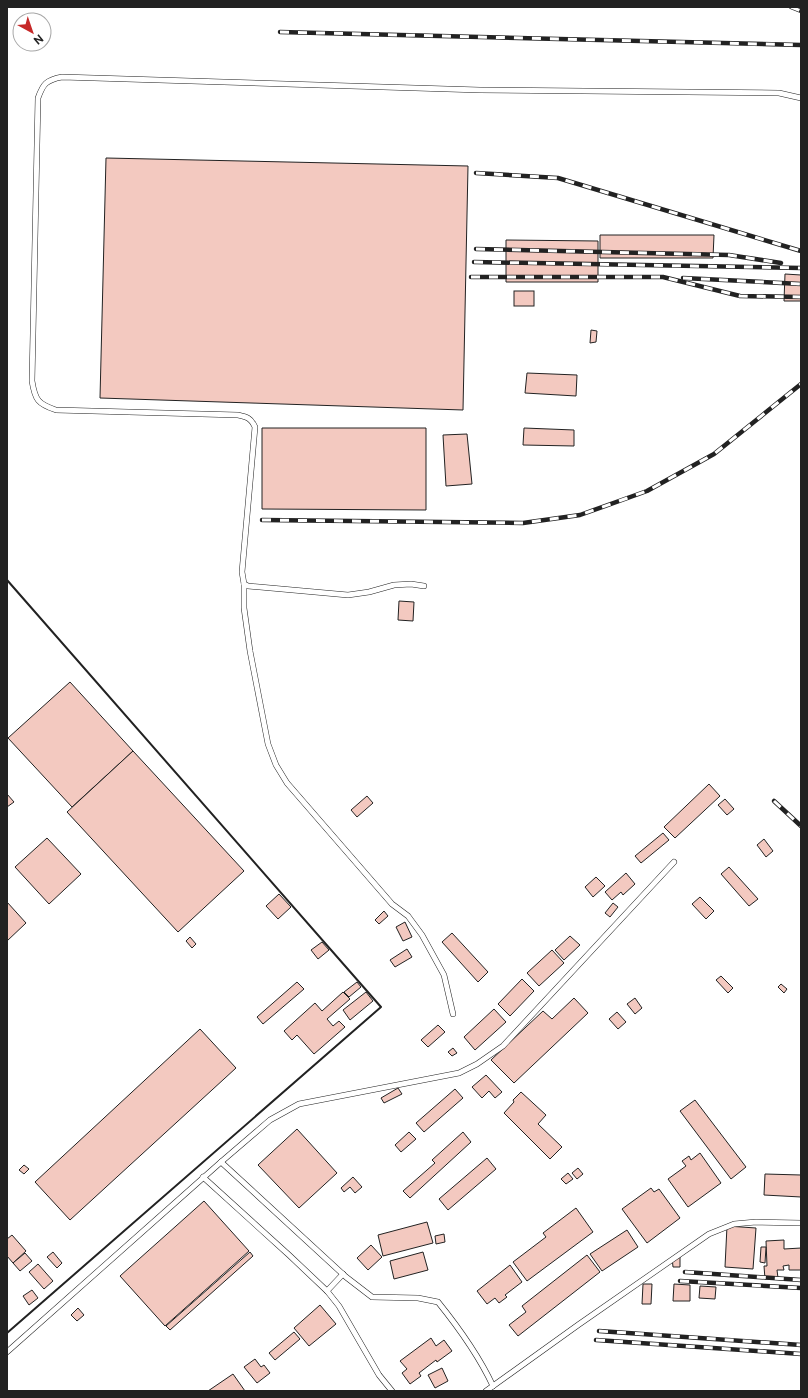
<svg xmlns="http://www.w3.org/2000/svg" width="808" height="1398" viewBox="0 0 808 1398" font-family="'Public Sans',sans-serif">
<rect width="100%" height="100%" fill="#fff"/>
<g fill="#f3c9c0" stroke="#222">
<polygon points="106,158 468,166 463,410 100,398"/>
<polygon points="600,235 714,235 713,258 600,258"/>
<polygon points="506,240 598,241 598,282 506,282"/>
<polygon points="785,274 801,275 801,301 784,301"/>
<rect x="514" y="291" width="20" height="15"/>
<polygon points="591,330 597,331 596,342 590,343"/>
<polygon points="527,373 577,375 576,396 525,393"/>
<polygon points="262,428 426,428 426,510 262,509"/>
<polygon points="524,428 574,430 574,446 523,445"/>
<polygon points="467,434 472,484 446,486 443,435"/>
<polygon points="399,601 414,602 413,621 398,620"/>
<polygon points="70,682 133,751 72,807 8,738"/>
<polygon points="133,751 244,871 178,932 67,812"/>
<polygon points="709,784 720,796 675,838 664,827"/>
<polygon points="7,794 14,802 7,807"/>
<polygon points="367,796 373,803 357,817 351,810"/>
<polygon points="725,799 734,809 727,815 718,805"/>
<polygon points="663,833 669,840 641,863 635,856"/>
<polygon points="47,838 81,874 49,904 15,867"/>
<polygon points="764,839 773,851 766,857 757,845"/>
<polygon points="729,867 758,899 749,906 721,874"/>
<polygon points="626,873 635,884 623,895 621,892 612,900 605,892"/>
<polygon points="596,877 605,886 593,897 585,887"/>
<polygon points="279,894 291,907 278,919 266,906"/>
<polygon points="700,897 714,911 706,919 692,904"/>
<polygon points="7,902 26,923 7,941"/>
<polygon points="613,903 618,907 610,917 605,913"/>
<polygon points="384,911 388,916 379,924 375,920"/>
<polygon points="405,922 412,937 403,941 396,927"/>
<polygon points="452,933 488,972 478,982 442,942"/>
<polygon points="570,936 580,945 564,960 555,950"/>
<polygon points="190,937 196,944 192,948 186,941"/>
<polygon points="322,942 329,950 318,959 311,950"/>
<polygon points="407,949 412,957 395,967 390,960"/>
<polygon points="552,950 564,963 539,986 527,973"/>
<polygon points="721,976 733,988 728,993 716,980"/>
<polygon points="522,979 534,991 510,1016 498,1004"/>
<polygon points="297,982 304,989 263,1024 257,1017"/>
<polygon points="357,982 361,987 349,997 344,992"/>
<polygon points="781,984 787,989 784,993 778,987"/>
<polygon points="343,992 350,999 327,1019 333,1026 339,1021 345,1027 314,1054 297,1035 292,1040 284,1031 315,1003 322,1011"/>
<polygon points="366,992 373,1001 350,1020 343,1010"/>
<polygon points="574,998 588,1013 514,1083 491,1060 543,1011 552,1019"/>
<polygon points="635,998 642,1008 635,1014 627,1004"/>
<polygon points="494,1009 506,1022 475,1050 464,1037"/>
<polygon points="617,1012 626,1022 618,1029 609,1019"/>
<polygon points="438,1025 445,1032 428,1047 421,1040"/>
<polygon points="200,1029 236,1068 70,1220 35,1182"/>
<polygon points="453,1048 457,1053 452,1056 448,1052"/>
<polygon points="486,1075 502,1092 495,1098 489,1091 482,1098 472,1087"/>
<polygon points="398,1088 402,1094 384,1103 381,1098"/>
<polygon points="455,1089 463,1098 424,1132 416,1123"/>
<polygon points="521,1092 546,1115 538,1124 562,1147 550,1159 504,1113 514,1102 513,1100"/>
<polygon points="695,1100 746,1167 731,1179 680,1111"/>
<polygon points="297,1129 337,1173 299,1208 258,1165"/>
<polygon points="409,1132 416,1139 401,1152 395,1145"/>
<polygon points="463,1132 471,1142 410,1198 403,1191 435,1163 432,1160"/>
<polygon points="700,1153 721,1183 688,1207 668,1179 686,1166 682,1161 689,1156 691,1160"/>
<polygon points="487,1158 496,1169 448,1210 439,1199"/>
<polygon points="24,1165 29,1169 24,1174 19,1170"/>
<polygon points="578,1168 583,1174 577,1179 572,1173"/>
<polygon points="568,1173 573,1179 566,1184 561,1179"/>
<polygon points="765,1174 801,1175 801,1197 764,1195"/>
<polygon points="353,1177 362,1187 355,1193 350,1187 344,1192 341,1188"/>
<polygon points="651,1188 654,1192 659,1189 680,1218 647,1243 622,1209"/>
<polygon points="204,1201 249,1251 165,1326 120,1276"/>
<polygon points="576,1208 593,1232 527,1281 513,1262 546,1237 543,1233"/>
<polygon points="427,1222 433,1243 383,1256 378,1235"/>
<polygon points="727,1226 756,1228 753,1269 725,1267"/>
<polygon points="627,1230 638,1247 602,1271 590,1254"/>
<polygon points="444,1234 445,1242 436,1244 435,1236"/>
<polygon points="12,1235 26,1251 13,1263 7,1256 7,1239"/>
<polygon points="784,1240 784,1249 801,1248 801,1270 789,1270 789,1265 783,1266 784,1270 777,1270 778,1278 765,1279 764,1266 767,1266 766,1241"/>
<polygon points="371,1245 382,1257 368,1270 357,1258"/>
<polygon points="761,1247 766,1247 765,1263 760,1262"/>
<polygon points="53,1252 62,1263 57,1268 47,1257"/>
<polygon points="250,1252 253,1256 170,1330 166,1326"/>
<polygon points="423,1252 428,1270 394,1279 390,1261"/>
<polygon points="25,1253 32,1261 20,1271 13,1263"/>
<polygon points="587,1255 600,1272 518,1336 509,1325 526,1312 522,1306"/>
<polygon points="680,1256 680,1267 673,1267 672,1257"/>
<polygon points="38,1264 53,1281 44,1289 29,1272"/>
<polygon points="510,1265 522,1282 505,1295 507,1297 499,1303 495,1298 487,1304 477,1291"/>
<polygon points="643,1284 652,1284 651,1304 642,1304"/>
<polygon points="674,1284 690,1285 690,1301 673,1301"/>
<polygon points="700,1286 716,1287 715,1299 699,1298"/>
<polygon points="32,1290 38,1298 29,1305 23,1296"/>
<polygon points="320,1305 336,1324 309,1346 294,1328"/>
<polygon points="78,1308 84,1315 77,1321 71,1315"/>
<polygon points="294,1332 300,1339 275,1360 269,1353"/>
<polygon points="431,1338 436,1346 444,1340 452,1351 437,1362 436,1360 419,1373 421,1376 410,1384 402,1373 407,1369 400,1361"/>
<polygon points="255,1359 261,1367 264,1365 270,1373 257,1383 244,1367"/>
<polygon points="442,1368 448,1381 435,1388 428,1375"/>
<polygon points="233,1374 245,1391 208,1391"/>
</g>
<g fill="none" stroke-linecap="round" stroke-linejoin="round">
<defs>
<g id="service">
<polyline points="244,584 244,608 250,651 268,744 276,765 287,783 392,904 408,916 422,935 444,975 453,1014"/>
<path d="M424 586 411 584 394 585 369 592 348 595 248 586 244 584 242 572 255 427C251 418 247 417 238 415L56 410C38 404 35 400 32 381L38 98C43 84 46 80 62 77L480 90 779 93 801 98"/>
<path d="M221 1162 346 1277 372 1297 418 1298 438 1302C459 1328 479 1356 493 1386"/>
<polyline points="203,1177 289,1255 327,1291 339,1306 379,1375 392,1391"/>
<polyline points="327,1291 343,1274"/>
<polyline points="7,1352 221,1162 270,1120 299,1104 459,1073 477,1064 503,1046 674,862"/>
<polyline points="486,1391 578,1325 709,1234 734,1224 756,1222 801,1223"/>
</g>
</defs>
<use href="#service" stroke="#222" stroke-width="6"/>
<use href="#service" stroke="#fff" stroke-width="5"/>
<defs>
<g id="rail">
<polyline points="791,7 801,11"/>
<polyline points="280,32 801,45"/>
<polyline points="476,173 558,178 801,251"/>
<polyline points="476,249 729,255 781,263"/>
<polyline points="474,262 801,268"/>
<polyline points="471,277 663,277 740,296 801,297"/>
<polyline points="683,278 801,284"/>
<polyline points="262,520 523,523 580,515 647,491 714,454 801,384"/>
<polyline points="774,801 801,826"/>
<polyline points="685,1272 801,1280"/>
<polyline points="680,1281 801,1288"/>
<polyline points="599,1331 801,1345"/>
<polyline points="596,1340 801,1354"/>
</g>
</defs>
<use href="#rail" stroke="#222" stroke-width="4.5"/>
<use href="#rail" stroke="#fff" stroke-width="3" stroke-dasharray="9" stroke-linecap="butt"/>
<polyline stroke="#222" stroke-width="2" points="7,580 381,1007 7,1333"/>
</g>
<rect width="808" height="1398" fill="none" stroke="#222222" stroke-width="16"/>
<g transform="translate(32 32) rotate(140)"><circle r="19" fill="#ffffff" stroke="#a7a7a7"/>
<path d="M0-3L7 15L0 10L-7 15Z" fill="#c62828"/>
<text y="-6" font-size="11" font-weight="bold" text-anchor="middle" fill="#222222">N</text>
</g>
</svg>
